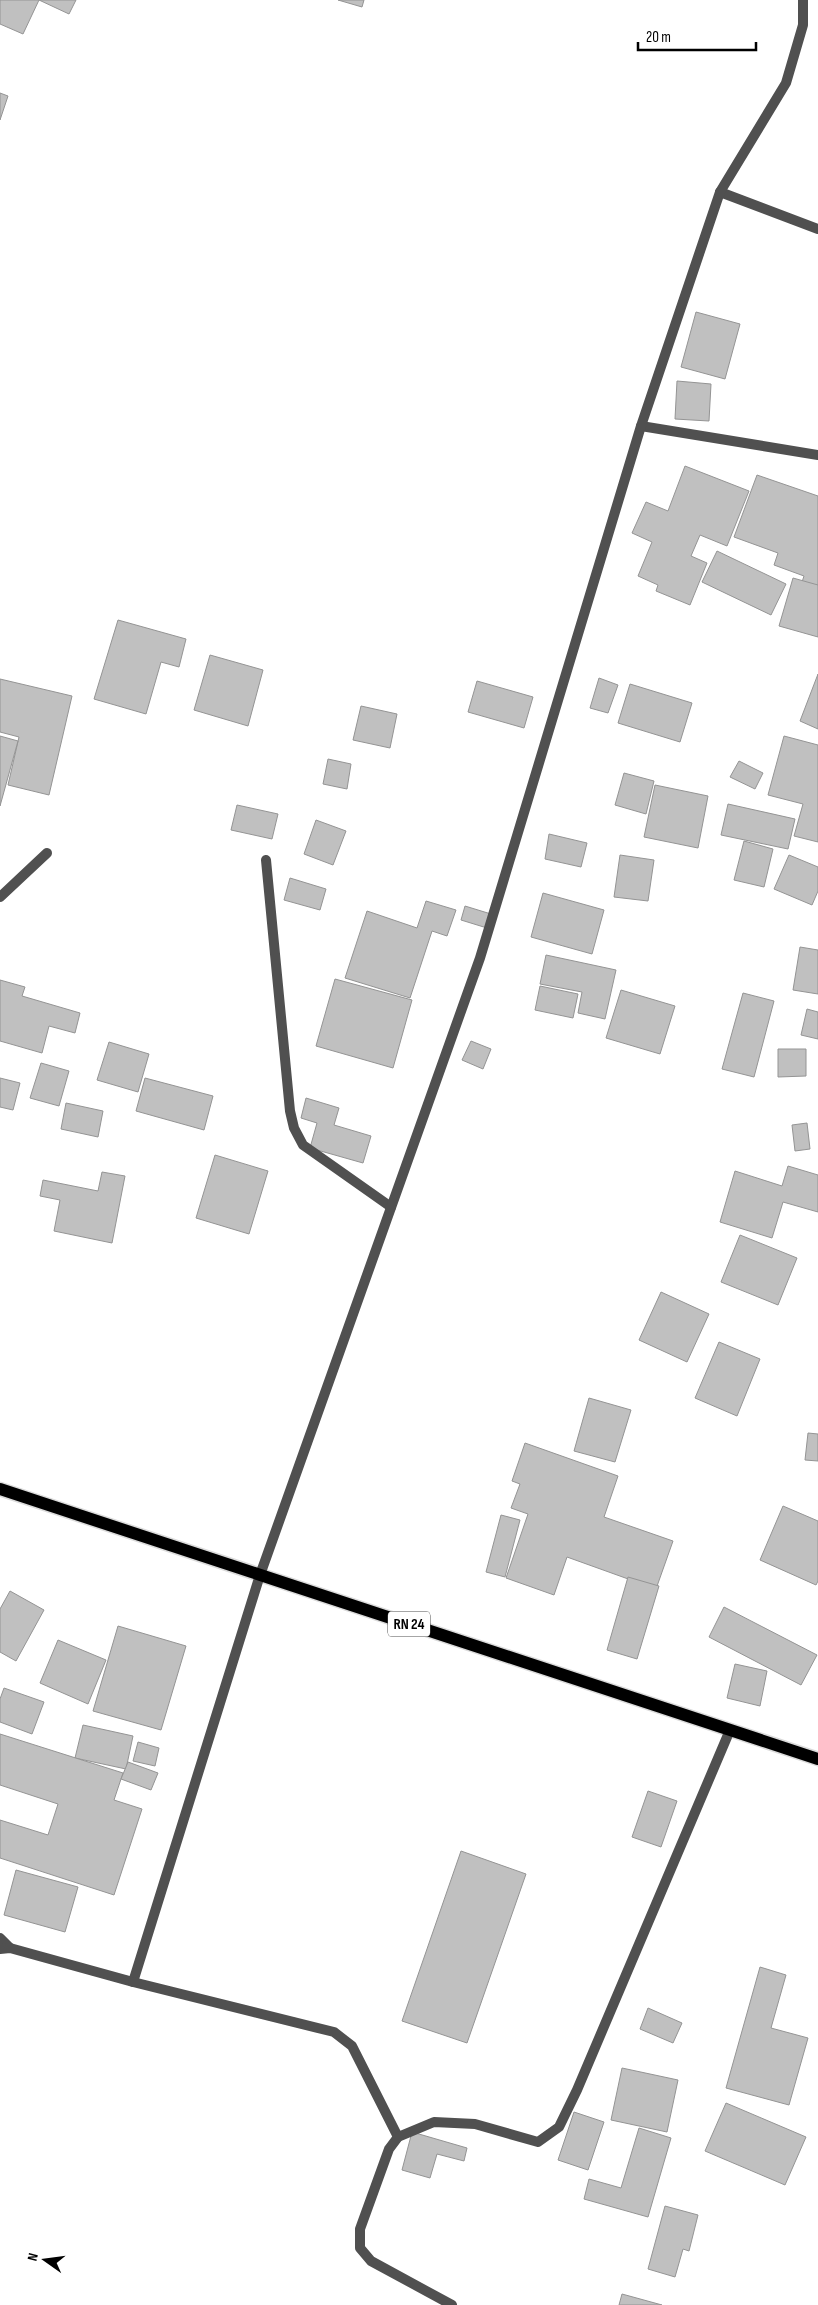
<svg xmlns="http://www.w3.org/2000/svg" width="818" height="2305" viewBox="0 0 818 2305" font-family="'Sofia Sans Condensed',sans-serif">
<rect width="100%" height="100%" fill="#fff"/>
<g fill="#c0c0c0" stroke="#949494">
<polygon points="0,0 76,0 69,14 39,0 23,34 0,24"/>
<polygon points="338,0 364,0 362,7"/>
<polygon points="0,93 8,96 0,120"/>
<polygon points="696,312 740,324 725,379 681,367"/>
<polygon points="677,381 711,384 709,421 675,419"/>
<polygon points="685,466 749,491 727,546 700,535 691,556 707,563 690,605 656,591 658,585 638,576 652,542 632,533 646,502 668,511"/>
<polygon points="757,475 818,496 818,588 802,582 804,576 774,565 778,553 734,537"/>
<polygon points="717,551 786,584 771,615 702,582"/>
<polygon points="793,578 818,585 818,637 779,626"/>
<polygon points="118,620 186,639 179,667 161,662 146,714 94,699"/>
<polygon points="210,655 263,670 248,726 194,710"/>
<polygon points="818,674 818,729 800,721"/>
<polygon points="599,678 618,685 608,713 590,708"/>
<polygon points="0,679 72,696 49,795 8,785 19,737 0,732"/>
<polygon points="477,681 533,697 524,728 468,712"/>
<polygon points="630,684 692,703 680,742 618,723"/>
<polygon points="361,706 397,714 390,748 353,740"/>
<polygon points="0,736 18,741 0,806"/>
<polygon points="784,736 818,745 818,842 794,836 803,804 768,795"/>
<polygon points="328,759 351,764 347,789 323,784"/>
<polygon points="739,761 763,773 755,789 730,777"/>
<polygon points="624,773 654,781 646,814 615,805"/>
<polygon points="655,785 708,796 698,848 644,837"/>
<polygon points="728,804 795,819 788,849 721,835"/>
<polygon points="237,805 278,814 272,839 231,830"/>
<polygon points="316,820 346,831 333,865 304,854"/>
<polygon points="549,834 587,843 581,867 545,859"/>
<polygon points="744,841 773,849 764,887 734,880"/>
<polygon points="620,855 654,860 648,901 614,897"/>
<polygon points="789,855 818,867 818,891 812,905 774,889"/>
<polygon points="290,878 326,889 320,910 284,900"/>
<polygon points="543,893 604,910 592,954 531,937"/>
<polygon points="426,901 456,910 447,936 432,931 410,998 345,978 367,911 417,928"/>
<polygon points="465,906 491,914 487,928 461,920"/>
<polygon points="800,947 818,950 818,994 793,990"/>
<polygon points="546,955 616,970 605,1019 578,1013 582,992 540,984"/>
<polygon points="335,979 412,1000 393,1068 316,1046"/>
<polygon points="0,980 25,987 22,996 80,1013 75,1033 49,1026 42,1053 0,1041"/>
<polygon points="540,986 578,994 573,1018 535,1010"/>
<polygon points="621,990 675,1006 660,1054 606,1038"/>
<polygon points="743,993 774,1001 754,1077 722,1069"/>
<polygon points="807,1009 818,1012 818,1039 801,1035"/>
<polygon points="471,1041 491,1049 483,1069 462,1060"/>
<polygon points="109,1042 149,1054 138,1092 97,1080"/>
<polygon points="778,1049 806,1049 806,1076 778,1077"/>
<polygon points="41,1063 69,1071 59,1106 30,1098"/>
<polygon points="0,1078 20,1083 13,1110 0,1107"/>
<polygon points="145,1078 213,1096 204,1130 136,1111"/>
<polygon points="306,1098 339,1108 334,1125 371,1136 363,1163 310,1148 317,1123 301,1118"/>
<polygon points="66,1103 103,1111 98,1137 61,1129"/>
<polygon points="807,1123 810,1149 795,1151 792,1125"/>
<polygon points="215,1155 268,1171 249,1234 196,1218"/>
<polygon points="788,1166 818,1175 818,1212 783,1202 772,1238 720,1222 735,1171 782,1186"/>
<polygon points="102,1172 125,1176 112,1243 54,1231 60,1200 40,1196 43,1180 98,1191"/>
<polygon points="740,1235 797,1258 778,1305 721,1282"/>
<polygon points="661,1292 709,1314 687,1362 639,1340"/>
<polygon points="719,1342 760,1359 737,1416 695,1398"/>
<polygon points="589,1398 631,1410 615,1462 574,1451"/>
<polygon points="808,1433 818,1434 818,1461 805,1460"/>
<polygon points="525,1443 618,1476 604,1517 673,1541 656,1589 567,1557 554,1595 506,1578 528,1514 511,1508 520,1484 512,1481"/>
<polygon points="783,1506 818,1521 818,1581 816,1585 760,1560"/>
<polygon points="501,1515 520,1520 505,1577 486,1572"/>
<polygon points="628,1577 659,1586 637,1659 607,1650"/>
<polygon points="10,1591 44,1610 16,1661 0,1652 0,1609"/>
<polygon points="724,1607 817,1655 801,1685 709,1637"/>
<polygon points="118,1626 186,1646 161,1730 93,1711"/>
<polygon points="58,1640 106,1660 88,1704 40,1683"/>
<polygon points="735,1664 767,1671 760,1706 727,1698"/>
<polygon points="4,1688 44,1702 32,1734 0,1722 0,1699"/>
<polygon points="83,1725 133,1736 126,1769 75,1758"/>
<polygon points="0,1734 123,1773 114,1800 142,1809 114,1895 0,1858 0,1820 48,1835 58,1804 0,1785"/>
<polygon points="138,1742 159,1748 155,1766 133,1761"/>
<polygon points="128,1762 158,1773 151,1790 121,1779"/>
<polygon points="648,1791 677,1801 661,1847 632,1837"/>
<polygon points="461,1851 526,1874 467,2043 402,2021"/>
<polygon points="16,1870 78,1887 65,1932 4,1915"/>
<polygon points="760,1967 786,1975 771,2028 808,2038 789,2105 726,2088"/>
<polygon points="648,2008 682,2023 673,2043 640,2029"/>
<polygon points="622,2068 678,2080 667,2132 611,2120"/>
<polygon points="726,2103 806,2137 785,2185 705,2151"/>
<polygon points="574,2112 604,2122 588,2170 558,2160"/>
<polygon points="639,2128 671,2138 648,2217 584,2199 589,2179 621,2188"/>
<polygon points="412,2132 467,2148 464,2161 437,2154 430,2178 402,2170"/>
<polygon points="665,2206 698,2215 689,2251 683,2249 675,2277 648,2269"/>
<polygon points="622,2294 662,2305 619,2305"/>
</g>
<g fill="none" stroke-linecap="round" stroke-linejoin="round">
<defs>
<polyline id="primary" points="0,1489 818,1759"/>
</defs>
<use href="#primary" stroke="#dbdbdb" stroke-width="15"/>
<g stroke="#505050" stroke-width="10">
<polyline points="720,192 818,229"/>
<polyline points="641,426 818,455"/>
<polyline points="266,860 290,1111 294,1128 303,1145 391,1207"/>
<polyline points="0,897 47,853"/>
<polyline points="0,1938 10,1948"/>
<polyline points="0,1949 10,1948 133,1982 260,1575 480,958 641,426 720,192 786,83 803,25 803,0"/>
<polyline points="133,1982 334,2032 352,2046 398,2137"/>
<polyline points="452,2305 371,2261 360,2248 360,2229 389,2149 398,2137 434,2122 475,2124 538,2142 559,2127 577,2090 730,1730"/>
</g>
<use href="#primary" stroke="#000" stroke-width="12"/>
</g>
<g text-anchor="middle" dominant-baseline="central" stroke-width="4.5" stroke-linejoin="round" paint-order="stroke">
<rect fill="#fff" stroke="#4c4c4c" stroke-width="1" x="388" y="1611.5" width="42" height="25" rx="4"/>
<g font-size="15" font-weight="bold" fill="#000">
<text x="409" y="1624">RN 24</text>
</g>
</g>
<g transform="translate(45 2260) rotate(284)" stroke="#ffffff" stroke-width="4" paint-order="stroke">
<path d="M0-4L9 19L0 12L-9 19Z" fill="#000000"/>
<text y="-8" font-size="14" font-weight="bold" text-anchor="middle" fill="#000000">N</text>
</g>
<path d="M638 42v8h118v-8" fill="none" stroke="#000000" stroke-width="2.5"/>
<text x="646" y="42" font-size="15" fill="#000000" stroke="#ffffff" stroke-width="4" paint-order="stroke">20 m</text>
</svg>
